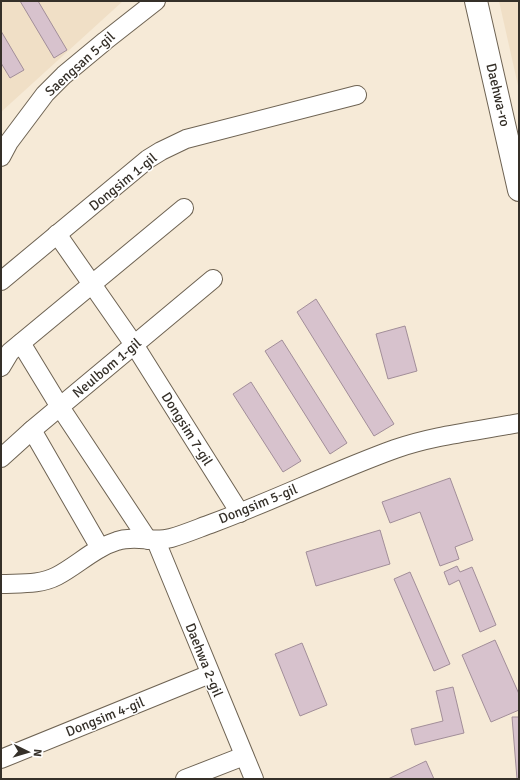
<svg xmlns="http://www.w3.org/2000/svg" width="520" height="780" viewBox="0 0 520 780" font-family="Signika,sans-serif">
<rect width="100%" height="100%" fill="#f6ead7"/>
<g fill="#f0dfc6">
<polygon points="1,1 123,1 1,112"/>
<polygon points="499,1 519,1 519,90"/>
</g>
<g fill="#d7c2cd" stroke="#a28e99">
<polygon points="20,1 38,1 67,50 54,58"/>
<polygon points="1,31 24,70 10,78 1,63"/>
<polygon points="316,299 394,424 374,436 297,312"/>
<polygon points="405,326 417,371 388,379 376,334"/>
<polygon points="282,340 347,443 330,454 265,351"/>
<polygon points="251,382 301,461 283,472 233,394"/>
<polygon points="450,478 473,540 455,547 459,559 440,566 420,512 390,523 382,502"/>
<polygon points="380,530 390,564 316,586 306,552"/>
<polygon points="457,566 460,572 472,567 496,625 480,632 459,580 449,585 444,572"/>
<polygon points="410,572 450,664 434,671 394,579"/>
<polygon points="495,640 519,694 519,710 491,722 462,655"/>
<polygon points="302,643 327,705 300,716 275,654"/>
<polygon points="453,687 464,733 415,745 411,729 443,721 436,691"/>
<polygon points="512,717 519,717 519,779 517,779"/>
<polygon points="426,761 434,779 388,779"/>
</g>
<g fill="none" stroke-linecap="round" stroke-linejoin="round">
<defs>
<g id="minor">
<polyline points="1,157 9,142 45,94 64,75 105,41 156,1"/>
<polyline points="57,234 135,346 240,513"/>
<polyline points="1,281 148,159 161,151 186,139 357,95"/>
<polyline points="21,343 60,407 148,540"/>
<polyline points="1,367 10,352 184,208"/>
<polyline points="32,430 100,548"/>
<polyline points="1,458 32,430 213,279"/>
<polyline points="156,541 254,779"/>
<path d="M1 584C20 583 40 585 57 576 78 565 94 548 117 541 134 535 153 543 171 538 185 534 199 528 213 523 275 500 334 471 395 449 435 435 478 431 519 423"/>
<polyline points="1,759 210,674"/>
<polyline points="185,779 244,756"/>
</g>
<polyline id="major" points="476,1 519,190"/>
</defs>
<use href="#minor" stroke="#6e6353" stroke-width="20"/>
<use href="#major" stroke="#6e6353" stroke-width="24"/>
<use href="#minor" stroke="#fff" stroke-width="18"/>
<use href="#major" stroke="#fff" stroke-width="22"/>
</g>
<g text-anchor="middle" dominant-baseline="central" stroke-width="3" stroke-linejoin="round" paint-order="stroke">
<g font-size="14" fill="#353029" stroke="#fff">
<text transform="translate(80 64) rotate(-42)">Saengsan 5-gil</text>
<text transform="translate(498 95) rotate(77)">Daehwa-ro</text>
<text transform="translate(123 182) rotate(-39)">Dongsim 1-gil</text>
<text transform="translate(107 368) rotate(-40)">Neulbom 1-gil</text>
<text transform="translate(187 429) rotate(58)">Dongsim 7-gil</text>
<text transform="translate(258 504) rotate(-22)">Dongsim 5-gil</text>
<text transform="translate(204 660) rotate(68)">Daehwa 2-gil</text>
<text transform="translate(105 717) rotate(-22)">Dongsim 4-gil</text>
</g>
</g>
<rect width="520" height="780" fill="none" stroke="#353029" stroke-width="4"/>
<g transform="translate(28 752) rotate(95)" stroke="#ffffff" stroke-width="3" paint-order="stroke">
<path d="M0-3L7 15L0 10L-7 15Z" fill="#353029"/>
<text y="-6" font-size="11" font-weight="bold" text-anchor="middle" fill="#353029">N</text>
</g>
</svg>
